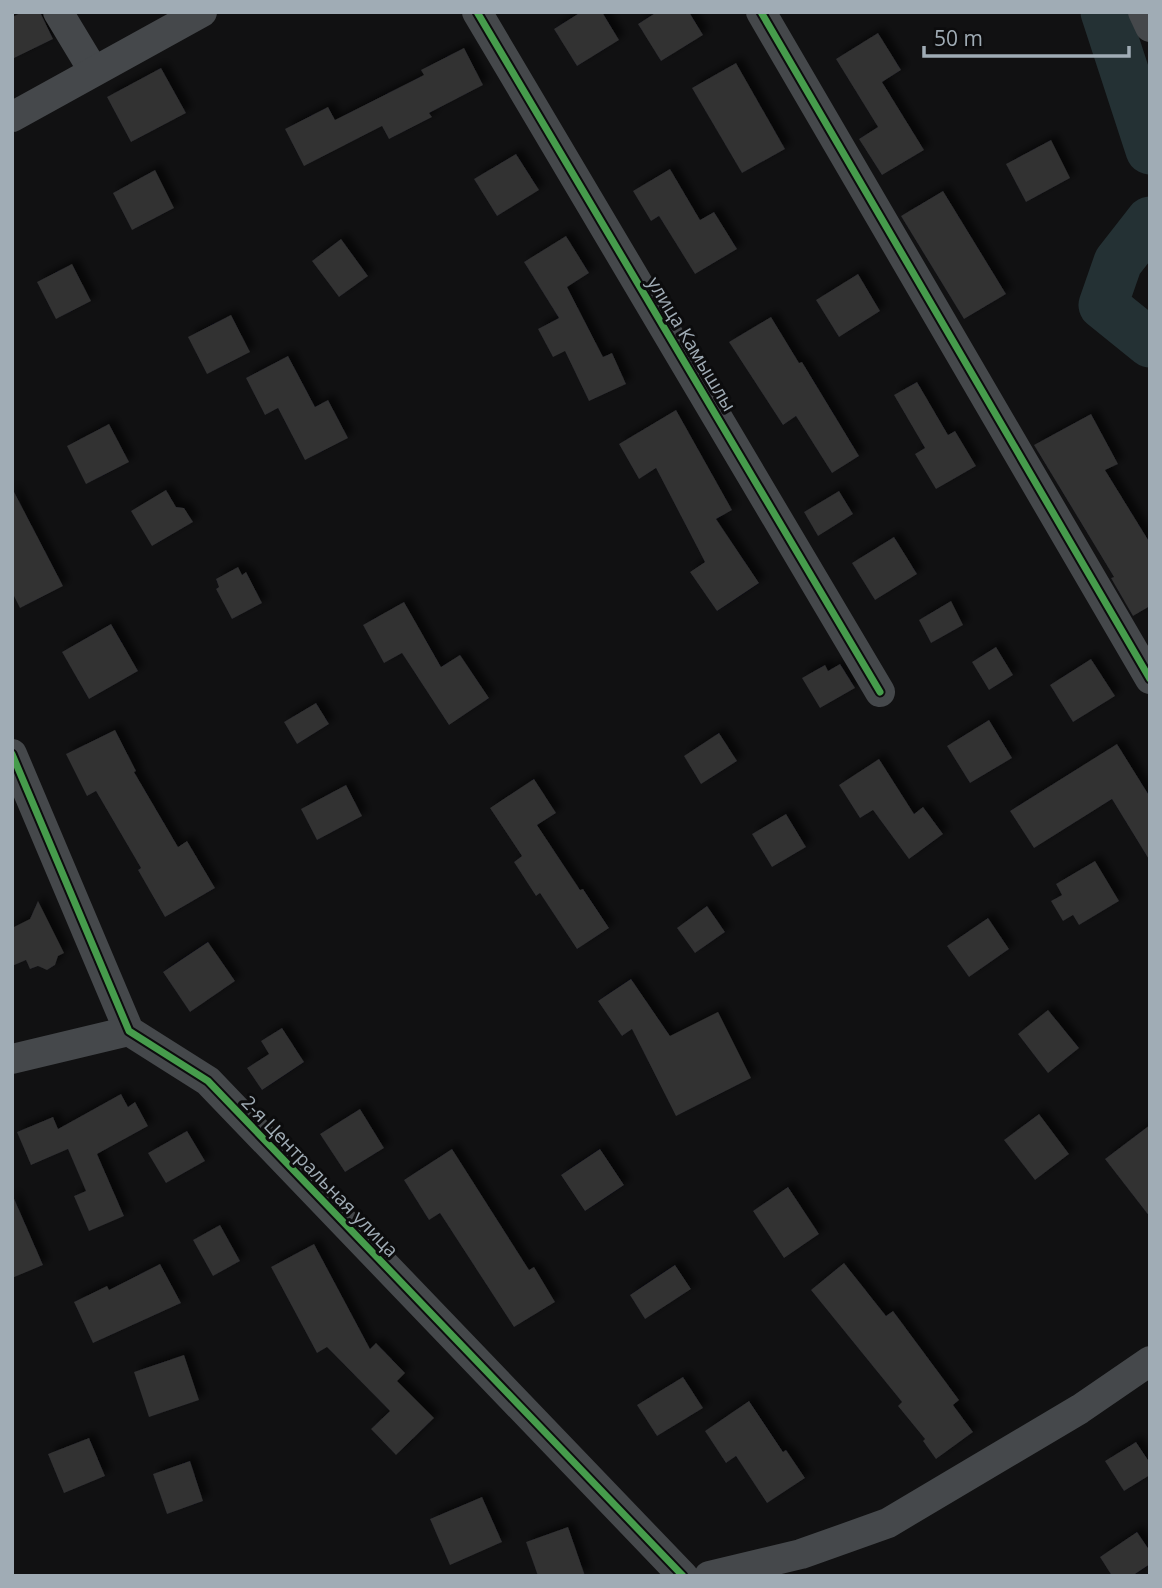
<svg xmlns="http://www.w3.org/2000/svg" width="1162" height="1588" viewBox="0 0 1162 1588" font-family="'Open Sans',sans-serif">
<defs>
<filter id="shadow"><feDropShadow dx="6" dy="-6" stdDeviation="3.5" flood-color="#0009"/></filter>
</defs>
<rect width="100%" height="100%" fill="#111112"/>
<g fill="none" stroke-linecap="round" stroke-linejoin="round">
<g stroke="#243134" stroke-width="49">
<polyline points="1105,12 1150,150"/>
<polyline points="1150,221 1118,262 1103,305 1150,343"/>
</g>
</g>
<g fill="#303033" filter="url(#shadow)">
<polygon points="23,12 40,12 53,39 12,59 12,17"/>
<polygon points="581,12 602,12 619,40 577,66 554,29"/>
<polygon points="657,12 689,12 703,35 661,61 638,24"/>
<polygon points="878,33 901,70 882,82 924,150 882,175 859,139 878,127 836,59"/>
<polygon points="464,48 483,85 429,113 432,117 389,139 382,126 304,166 285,129 328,107 335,120 424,75 421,70"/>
<polygon points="736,63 785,149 742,173 692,88"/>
<polygon points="161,68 186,113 131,142 107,97"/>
<polygon points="1051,140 1070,178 1026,202 1006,164"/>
<polygon points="516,154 539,190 497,216 474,179"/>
<polygon points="670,169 700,220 714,212 737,249 695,274 659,216 651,221 633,191"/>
<polygon points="155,170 174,208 132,230 113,193"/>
<polygon points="943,191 1006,294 964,319 901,216"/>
<polygon points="566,236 589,273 567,287 603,357 612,353 626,384 589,401 565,351 553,357 538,329 559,318 524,262"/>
<polygon points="341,239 368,276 339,297 312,261"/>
<polygon points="72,264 91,301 56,319 37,282"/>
<polygon points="858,274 880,311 839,337 816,300"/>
<polygon points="231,315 250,352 207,374 188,337"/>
<polygon points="771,317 799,363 802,362 859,456 832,473 796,416 783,425 729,342"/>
<polygon points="288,356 315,407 328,400 348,438 305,460 278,408 265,415 246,378"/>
<polygon points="917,382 948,435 955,431 976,466 936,489 915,454 925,448 894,395"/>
<polygon points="676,410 732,510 716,519 759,583 717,611 690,572 705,562 656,468 639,479 619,444"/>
<polygon points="1091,414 1118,464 1105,470 1150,543 1150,606 1133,616 1111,578 1114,577 1034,445"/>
<polygon points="109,424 129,462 86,484 67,446"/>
<polygon points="12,488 63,586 20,608 12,592"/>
<polygon points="166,490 176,507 184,508 193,522 152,546 131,511"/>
<polygon points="839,491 853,514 818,536 804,512"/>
<polygon points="894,537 917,574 875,600 852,563"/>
<polygon points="238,567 242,575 246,572 262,603 232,619 216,589 219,587 216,579"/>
<polygon points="951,601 963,625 931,643 919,620"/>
<polygon points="404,602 441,667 460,655 489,698 449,725 402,653 384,663 363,625"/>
<polygon points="111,624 138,671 89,699 62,652"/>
<polygon points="996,647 1013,675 989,690 972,662"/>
<polygon points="1091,659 1115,696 1073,722 1050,685"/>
<polygon points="840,664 855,688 820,708 802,678 825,665 828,671"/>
<polygon points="316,703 329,724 297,744 284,722"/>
<polygon points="989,720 1012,758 970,783 947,746"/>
<polygon points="115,730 136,771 134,772 178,847 187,841 215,888 165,917 138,870 141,868 96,791 87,796 66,754"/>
<polygon points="719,733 737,761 701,784 684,756"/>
<polygon points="1117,744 1150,797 1150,861 1112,799 1034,848 1010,811"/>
<polygon points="879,759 914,814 923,807 943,834 909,859 873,810 860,818 839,785"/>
<polygon points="534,779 556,813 537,825 580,890 583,889 609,928 577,949 540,893 536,896 514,862 522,856 490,808"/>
<polygon points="346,785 362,816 317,840 301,809"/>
<polygon points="786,814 806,847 772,867 752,834"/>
<polygon points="1095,861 1119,901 1079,925 1073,915 1063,921 1051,901 1062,895 1056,884"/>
<polygon points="38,901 64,953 58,956 55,965 47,970 38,966 30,969 26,960 12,966 12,928 30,919"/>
<polygon points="707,906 725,932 695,953 677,928"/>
<polygon points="988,918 1009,949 969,977 947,946"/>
<polygon points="208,942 235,981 190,1012 163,972"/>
<polygon points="631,979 670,1036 718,1012 751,1078 676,1116 632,1029 622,1036 598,1001"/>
<polygon points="1048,1010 1079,1048 1048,1073 1018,1034"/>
<polygon points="282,1028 304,1062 262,1090 247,1068 269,1054 261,1041"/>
<polygon points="121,1094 128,1107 135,1102 148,1126 97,1154 124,1216 89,1231 74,1196 86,1191 68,1149 31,1165 17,1132 53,1117 58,1129"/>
<polygon points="360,1109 384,1148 345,1172 320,1134"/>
<polygon points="1039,1114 1069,1154 1035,1180 1004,1140"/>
<polygon points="1150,1125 1150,1217 1105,1159"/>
<polygon points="187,1131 205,1161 166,1183 148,1153"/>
<polygon points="452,1149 529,1270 534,1267 555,1302 514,1327 440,1213 429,1220 404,1180"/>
<polygon points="600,1149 624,1185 585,1211 561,1175"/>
<polygon points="788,1187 819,1234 784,1258 753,1211"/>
<polygon points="12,1194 43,1265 12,1278"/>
<polygon points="220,1225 240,1261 213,1276 193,1240"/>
<polygon points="314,1244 370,1349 376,1343 405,1373 397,1381 434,1418 396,1455 371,1429 390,1411 327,1347 317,1353 271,1267"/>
<polygon points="844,1263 886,1316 893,1311 959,1400 953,1405 973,1432 936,1459 923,1441 925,1439 898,1406 902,1402 811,1290"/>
<polygon points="160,1264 181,1303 93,1343 74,1302 107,1286 109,1290"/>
<polygon points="675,1265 691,1289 645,1319 630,1295"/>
<polygon points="184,1355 199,1400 149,1417 134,1372"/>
<polygon points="683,1377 703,1408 657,1436 637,1405"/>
<polygon points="749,1401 783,1452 786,1450 805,1478 767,1503 736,1456 726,1463 705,1431"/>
<polygon points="89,1438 105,1476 64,1493 48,1454"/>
<polygon points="1136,1442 1150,1463 1150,1475 1124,1491 1105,1461"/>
<polygon points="190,1461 203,1501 167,1514 153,1474"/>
<polygon points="482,1497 502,1542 450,1565 430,1519"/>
<polygon points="568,1527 585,1576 538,1576 526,1542"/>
<polygon points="1137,1532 1150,1551 1150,1564 1132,1576 1112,1576 1100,1557"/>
</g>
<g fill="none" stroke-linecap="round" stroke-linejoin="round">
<g stroke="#45484b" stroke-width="30">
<polyline points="58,12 93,70"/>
<polyline points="477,12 880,692"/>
<polyline points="761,12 1150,679"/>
<polyline points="1143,12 1150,27"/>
<polyline points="12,117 202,12"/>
<polyline points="12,754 129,1031 208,1081 683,1576"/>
<polyline points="12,1059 129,1031"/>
<polyline points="709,1576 801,1554 888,1523 1080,1409 1150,1361"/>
</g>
<defs>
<g id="cycleway">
<polyline points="477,12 880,692"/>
<polyline points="761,12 1150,679"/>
<polyline points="12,754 129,1031 208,1081 683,1576"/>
</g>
</defs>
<use href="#cycleway" stroke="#0c0c0d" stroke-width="11"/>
<use href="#cycleway" stroke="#469c4c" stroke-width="7"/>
</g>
<g text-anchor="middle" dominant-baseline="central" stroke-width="6" stroke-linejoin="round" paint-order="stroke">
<g font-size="19" fill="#a0acb5" stroke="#0c0c0d">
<text transform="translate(692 344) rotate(59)">улица Камышлы</text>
<text transform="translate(320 1176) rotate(46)">2-я Центральная улица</text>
</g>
</g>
<rect width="1162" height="1588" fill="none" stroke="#a0acb5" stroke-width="28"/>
<path d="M924 46v10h205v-10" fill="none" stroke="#a0acb5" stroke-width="3.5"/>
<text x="934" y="46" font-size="21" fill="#a0acb5" stroke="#0c0c0d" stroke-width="5" paint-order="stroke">50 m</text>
</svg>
